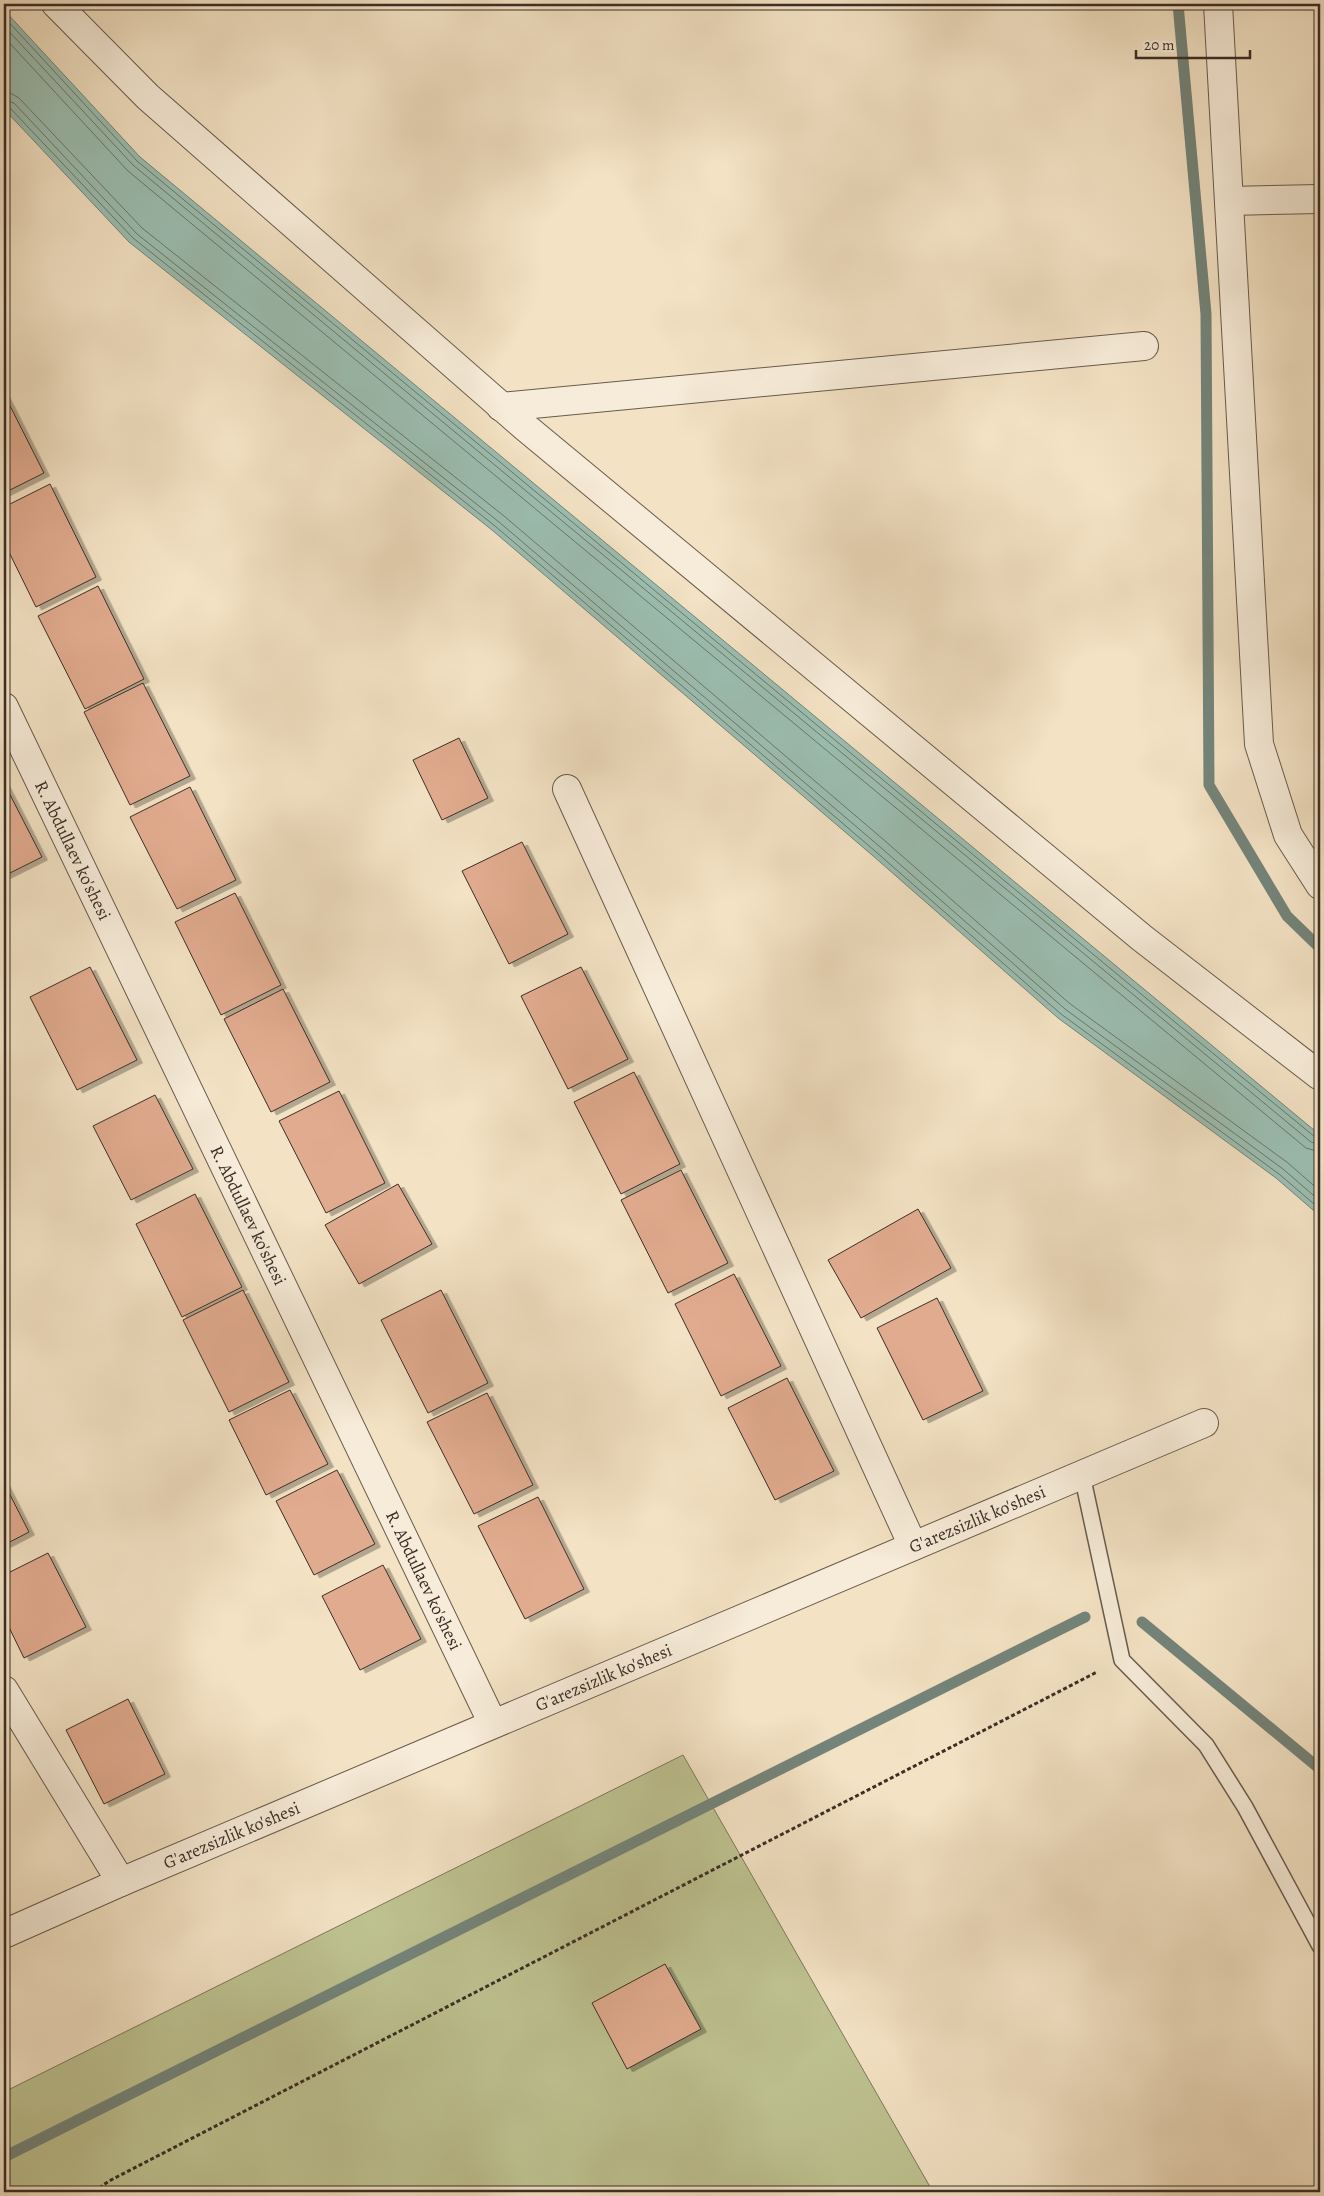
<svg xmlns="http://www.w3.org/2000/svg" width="1324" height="2196" viewBox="0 0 1324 2196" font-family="Alegreya,serif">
<defs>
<filter id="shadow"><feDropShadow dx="5.5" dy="3" stdDeviation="0" flood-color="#0004"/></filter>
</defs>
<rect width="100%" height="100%" fill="#f3e2c4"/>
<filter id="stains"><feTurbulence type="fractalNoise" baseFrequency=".004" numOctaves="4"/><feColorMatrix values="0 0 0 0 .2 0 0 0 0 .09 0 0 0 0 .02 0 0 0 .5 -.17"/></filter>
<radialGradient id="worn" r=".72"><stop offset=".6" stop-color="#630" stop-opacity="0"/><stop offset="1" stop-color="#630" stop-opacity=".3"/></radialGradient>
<polygon fill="#bec291" stroke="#7c785c" points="683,1755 933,2192 4,2192 4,2092"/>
<polygon fill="#9bbeb1" stroke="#74847a" points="4,10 140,157 1320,1135 1320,1216 1276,1178 1058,1018 872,855 492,530 129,242 4,109"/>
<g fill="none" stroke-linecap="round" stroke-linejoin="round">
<g stroke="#6a766c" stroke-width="1">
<polyline points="4,17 137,161 1176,1023 1315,1137 1320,1139"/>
<polyline points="4,26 133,165 1311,1142 1320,1145"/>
<polyline points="4,37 128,171 1306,1148 1320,1152"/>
<polyline points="4,92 12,94 19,98 142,228 504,516 884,840 1069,1003 1288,1163 1320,1191"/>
<polyline points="4,100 14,103 137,234 499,522 879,846 1065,1009 1283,1169 1320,1201"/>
<polyline points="4,106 10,108 133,238 495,526 875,851 1061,1014 1279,1174 1320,1209"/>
</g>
<g stroke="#74847a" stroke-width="11">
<polyline points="1178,4 1206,314 1209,785 1287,916 1320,948"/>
<polyline points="1142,1622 1320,1769"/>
<polyline points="4,2157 1085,1617"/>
</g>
</g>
<g fill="#e1ab8f" stroke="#3a2e27" filter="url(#shadow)">
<polygon points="4,394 44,473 4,493"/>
<polygon points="50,484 96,577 36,607 4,542 4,507"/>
<polygon points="98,586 144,679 85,709 38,616"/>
<polygon points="143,683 190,776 130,805 84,712"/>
<polygon points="459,738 488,798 442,820 413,760"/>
<polygon points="4,783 42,857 4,876"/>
<polygon points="190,787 236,880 177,909 130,817"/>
<polygon points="522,842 568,934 509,964 462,871"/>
<polygon points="235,893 281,985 221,1015 175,922"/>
<polygon points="90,967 137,1060 77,1090 30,997"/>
<polygon points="581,967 628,1059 568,1089 521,996"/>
<polygon points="283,989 330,1082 271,1112 224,1019"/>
<polygon points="634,1072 680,1164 621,1194 574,1102"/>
<polygon points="339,1091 385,1183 326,1213 279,1121"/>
<polygon points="155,1095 193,1169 131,1200 93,1126"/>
<polygon points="681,1170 728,1263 668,1293 621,1200"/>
<polygon points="398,1184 432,1244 359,1284 325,1225"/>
<polygon points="195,1194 242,1287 182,1317 136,1224"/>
<polygon points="918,1209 951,1268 861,1318 828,1260"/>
<polygon points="734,1274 781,1366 721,1396 675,1304"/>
<polygon points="243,1290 289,1382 229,1412 183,1320"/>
<polygon points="441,1290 488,1383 428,1413 381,1320"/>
<polygon points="937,1298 983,1391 923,1420 877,1328"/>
<polygon points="787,1378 834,1471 775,1500 728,1408"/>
<polygon points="290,1390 328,1464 266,1495 229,1420"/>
<polygon points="487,1393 533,1485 474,1514 427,1422"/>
<polygon points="337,1470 375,1544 314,1575 276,1501"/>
<polygon points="4,1483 29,1532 4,1545"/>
<polygon points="538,1497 584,1589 525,1619 478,1526"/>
<polygon points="48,1553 86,1627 24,1658 4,1617 4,1575"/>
<polygon points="383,1565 421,1639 360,1670 322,1596"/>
<polygon points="128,1699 165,1774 104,1804 66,1730"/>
<polygon points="665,1964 701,2029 627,2069 592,2003"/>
</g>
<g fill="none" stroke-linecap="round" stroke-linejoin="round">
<defs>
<polyline id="lane" points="1082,1475 1122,1660 1206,1745 1245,1807 1320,1946"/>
<g id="street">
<polyline points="56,4 148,97 525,427 1142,938 1320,1076"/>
<polyline points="1218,4 1259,744 1288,835 1320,885"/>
<polyline points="1229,201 1320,199"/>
<polyline points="501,407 1144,346"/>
<path id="s1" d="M4 707 493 1724"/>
<polyline points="567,789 913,1546"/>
<polyline points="4,1690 121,1882"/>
<path id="s2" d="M4 1934 121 1882 1204 1423"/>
</g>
</defs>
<use href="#lane" stroke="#685b4e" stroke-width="18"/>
<use href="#street" stroke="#685b4e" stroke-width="30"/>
<polyline stroke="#3a2e27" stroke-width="3" stroke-dasharray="4 2.5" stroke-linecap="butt" points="94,2192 109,2181 1097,1672"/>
<use href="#lane" stroke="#f7ecd9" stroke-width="15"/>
<use href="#street" stroke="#f7ecd9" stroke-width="28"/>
</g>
<g text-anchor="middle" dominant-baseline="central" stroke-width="4" stroke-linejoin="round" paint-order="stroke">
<g font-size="18" fill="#3a2e27" stroke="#f7ecd9">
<text stroke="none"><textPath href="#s1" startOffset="159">R. Abdullaev ko'shesi</textPath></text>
<text stroke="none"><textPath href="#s1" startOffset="564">R. Abdullaev ko'shesi</textPath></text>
<text stroke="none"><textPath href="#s2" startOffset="1058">G'arezsizlik ko'shesi</textPath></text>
<text stroke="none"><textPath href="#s1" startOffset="969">R. Abdullaev ko'shesi</textPath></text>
<text stroke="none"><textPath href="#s2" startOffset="652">G'arezsizlik ko'shesi</textPath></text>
<text stroke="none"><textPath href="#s2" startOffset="248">G'arezsizlik ko'shesi</textPath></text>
</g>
</g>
<rect width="1324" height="2196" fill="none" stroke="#f3e2c4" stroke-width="20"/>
<rect x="5" y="5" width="1314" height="2186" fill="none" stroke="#3a2e27" stroke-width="2.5"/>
<rect x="10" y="10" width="1304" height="2176" fill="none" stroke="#3a2e27"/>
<path d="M1136 50v8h114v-8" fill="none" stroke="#3a2e27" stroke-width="2.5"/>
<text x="1144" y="50" font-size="15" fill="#3a2e27" stroke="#f7ecd9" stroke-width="4" paint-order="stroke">20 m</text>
<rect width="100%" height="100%" filter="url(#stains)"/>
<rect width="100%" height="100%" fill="url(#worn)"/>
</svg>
